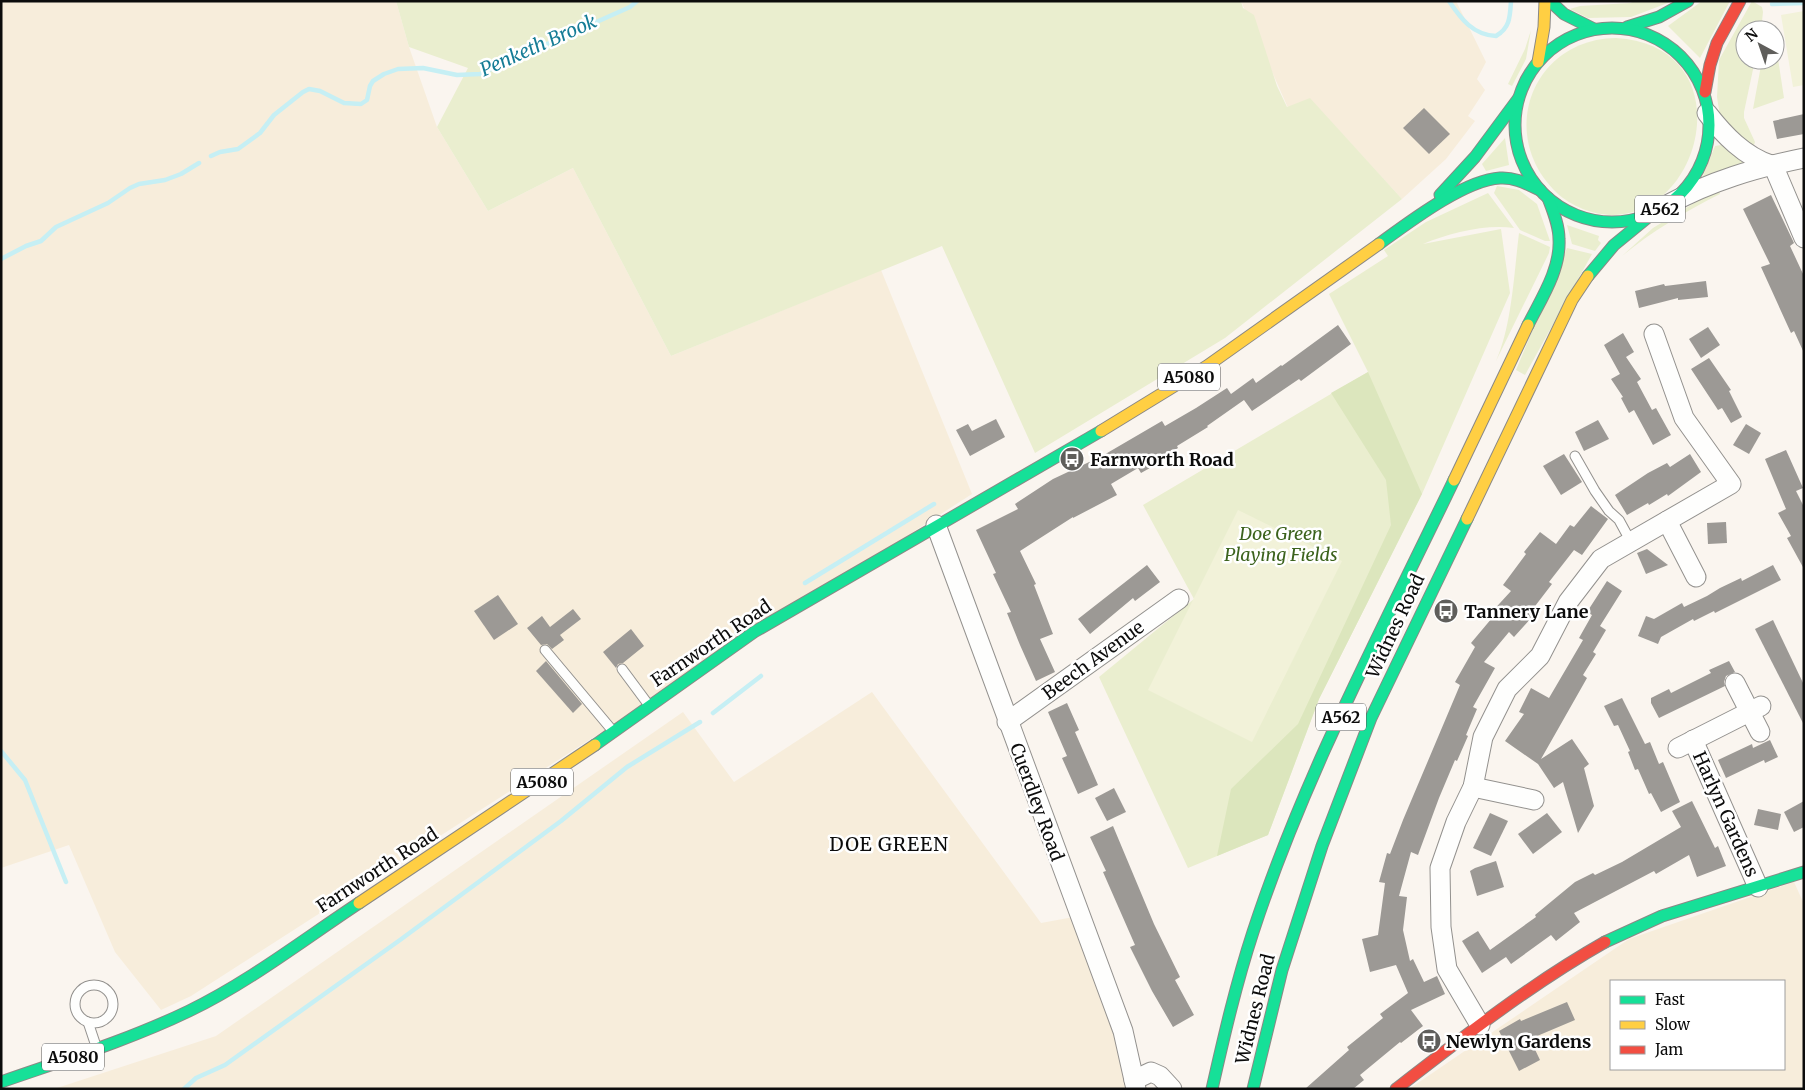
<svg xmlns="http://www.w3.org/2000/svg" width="1805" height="1090" viewBox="0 0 1805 1090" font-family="Merriweather,serif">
<rect width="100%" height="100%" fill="#faf5ef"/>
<g fill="#f7eddb" fill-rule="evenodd">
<polygon points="1,1 396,1 409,47 437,127 488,211 573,168 671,356 881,270 972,494 191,996 161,1010 115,952 69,845 1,868"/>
<polygon points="1241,1 1456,1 1486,62 1477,79 1485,90 1468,116 1475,121 1446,159 1402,199 1310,99 1288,108"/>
<polygon points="872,692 1041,923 1079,916 1140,1089 54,1089 216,1036 683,712 734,782"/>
<path d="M1794 882 1804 904V1089H1409L1629 939ZM1611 981H1784V1069H1611Z"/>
</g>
<g fill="#eaeecf">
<polygon points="396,1 1241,1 1243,8 1254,15 1277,86 1287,107 1310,98 1402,199 1225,338 1035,453 942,246 671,356 573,168 488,211 437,127 468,68 409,47"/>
<polygon points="1635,1 1673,1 1631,17 1588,18 1570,9 1580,6 1630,3"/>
<polygon points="1702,1 1730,1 1700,58 1668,26"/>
<polygon points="1752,1 1762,7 1763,12 1761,30 1745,30 1745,60 1755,60 1744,112 1744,118 1755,142 1753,148 1749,146 1720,116 1717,97 1719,60"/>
<polygon points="1531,30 1526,59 1512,86 1508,84 1525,49"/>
<path d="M1616 38C1741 45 1707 213 1613 215 1593 215 1571 206 1557 193 1496 135 1532 39 1616 38Z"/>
<polygon points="1775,39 1784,98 1753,109 1762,60 1775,60"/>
<polygon points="1505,138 1509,165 1486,171 1482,164"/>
<polygon points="1721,145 1747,161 1746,166 1705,180 1702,178 1715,146"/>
<polygon points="1497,186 1519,190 1537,204 1550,241 1545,241 1520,230 1494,193"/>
<path d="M1719 191 1720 194C1686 211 1651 232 1622 256L1653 228 1704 197Z"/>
<path d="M1488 193 1514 228C1485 224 1450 233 1423 244L1501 229 1510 293 1422 494 1319 699 1268 835 1188 868 1099 677 1194 599 1143 505 1368 372 1329 294 1388 256 1384 250 1426 222Z"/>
<polygon points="1567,225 1599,236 1598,240 1601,243 1595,251 1572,244"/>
<path d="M1519 233 1550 247 1549 253 1496 361C1512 325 1514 273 1519 233Z"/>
<polygon points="1567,248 1592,254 1525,375 1516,370"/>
</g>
<polygon fill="#dce6bd" points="1368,372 1422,494 1319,699 1268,835 1217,856 1231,789 1298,724 1391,525 1386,480 1331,393"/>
<g fill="#f2f2d9">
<polygon points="1804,11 1804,85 1793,87 1781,15"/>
<polygon points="1238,510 1342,561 1252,742 1148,690"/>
</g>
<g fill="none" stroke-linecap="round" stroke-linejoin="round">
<g stroke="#c6eff4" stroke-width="4.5">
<path d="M1449 1C1461 19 1473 35 1496 36 1510 28 1510 17 1511 1"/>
<polyline points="1772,4 1804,3"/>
<polyline points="211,156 220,152 238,149 260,133 274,115 303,92 309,89 320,91 344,103 361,104 367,100 370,86 373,81 384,74 398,69 423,68 457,75 480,74 630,7 637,1"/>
<polyline points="1,259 26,246 41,241 56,227 108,203 130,188 139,184 165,180 181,174 199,163"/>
<polyline points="805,583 934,504"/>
<polyline points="713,713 761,676"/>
<polyline points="1,751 25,780 66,882"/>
<polyline points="184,1089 196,1078 225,1065 400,940 561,821 627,767 700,722"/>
</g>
</g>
<g fill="#9c9995">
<polygon points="1424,108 1450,134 1429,154 1403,128"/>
<polygon points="1804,114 1804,134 1777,139 1773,121"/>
<polygon points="1771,195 1794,243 1790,246 1804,276 1804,353 1794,331 1791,333 1761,267 1770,264 1743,209"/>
<polygon points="1706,281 1708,297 1678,300 1678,298 1639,308 1635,291 1664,284 1665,286"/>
<polygon points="1338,325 1351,344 1301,381 1299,379 1252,411 1244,400 1207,426 1208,427 1177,446 1178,448 1155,462 1157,464 1141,473 1138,468 1111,484 1117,495 1073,518 1073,517 1020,551 1036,584 1034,585 1053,634 1040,639 1055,672 1036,681 1020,645 1007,613 1011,612 993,574 996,573 976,530 1018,509 1015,504 1053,479 1102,456 1162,421 1165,426 1196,408 1227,388 1231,394 1253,378 1256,383 1281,365 1282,366"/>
<polygon points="1708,327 1720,345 1701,358 1689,339"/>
<polygon points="1623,333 1634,352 1626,357 1641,379 1637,382 1652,410 1656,408 1671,435 1653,445 1634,410 1629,413 1621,398 1623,397 1611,379 1620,374 1604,345"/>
<polygon points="1709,358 1731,390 1729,391 1742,417 1731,423 1722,408 1718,410 1691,369"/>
<polygon points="996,419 1005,437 970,456 956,430 968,424 972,431"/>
<polygon points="1598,420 1609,439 1584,451 1575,432"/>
<polygon points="1746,424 1761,433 1749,454 1733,445"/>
<polygon points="1786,450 1803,488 1796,491 1804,507 1804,569 1787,538 1791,536 1778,513 1786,509 1765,459"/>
<polygon points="1564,454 1582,482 1561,495 1543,466"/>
<polygon points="1690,454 1701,472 1668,496 1667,494 1649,505 1648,503 1627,515 1615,495 1648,473 1667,463 1670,467"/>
<polygon points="1591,506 1608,519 1582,555 1574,550 1549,582 1552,584 1529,614 1532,617 1514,637 1509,632 1484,662 1495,668 1473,707 1477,709 1466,735 1468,736 1457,761 1455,760 1439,798 1418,855 1411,852 1399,896 1407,897 1403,930 1410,961 1413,959 1424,982 1437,976 1445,994 1411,1010 1423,1026 1401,1043 1400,1042 1360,1075 1364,1080 1353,1089 1305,1089 1349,1050 1347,1047 1383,1018 1380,1014 1408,993 1396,965 1370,972 1362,939 1378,935 1385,883 1379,882 1387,853 1390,854 1403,820 1460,685 1455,682 1475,647 1471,643 1492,618 1489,615 1511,591 1503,585 1526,554 1524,552 1540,532 1556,544 1570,525 1574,527"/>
<polygon points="1726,522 1727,543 1708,544 1707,523"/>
<polygon points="1647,549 1668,565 1646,574 1637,553"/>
<polygon points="1147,565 1160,582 1135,601 1133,598 1090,634 1078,619"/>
<polygon points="1773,565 1781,580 1715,613 1714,611 1694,621 1693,619 1661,637 1658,644 1638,636 1646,616 1654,619 1682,603 1684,607 1707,596 1720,588 1741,578 1742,581"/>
<polygon points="1607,581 1622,591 1600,626 1606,630 1593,652 1596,654 1583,675 1587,678 1541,759 1572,739 1589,764 1584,768 1594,806 1578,833 1563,782 1554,788 1538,764 1505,741 1524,714 1519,712 1531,688 1549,698 1583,640 1579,638 1592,615 1587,612"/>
<polygon points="498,595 518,624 494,640 474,611"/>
<polygon points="573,609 581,619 560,635 564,640 552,649 547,644 541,645 527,628 542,616 550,627"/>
<polygon points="1773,620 1804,685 1804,725 1755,629"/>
<polygon points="631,629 644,646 623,663 618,664 616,668 603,652"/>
<polygon points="546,661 582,704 573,713 536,671"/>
<polygon points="1729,661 1735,672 1726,676 1724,682 1725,686 1659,718 1651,703 1651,698 1669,689 1671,693 1711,673 1709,670"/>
<polygon points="1622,698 1645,744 1650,742 1659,764 1663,762 1680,802 1661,812 1651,793 1649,794 1638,769 1635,770 1628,752 1630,751 1618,725 1614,726 1604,706"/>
<polygon points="1067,703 1079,730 1075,732 1098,785 1078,794 1062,758 1067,756 1048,712"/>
<polygon points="1770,740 1778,757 1765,763 1764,760 1726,778 1718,760 1752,744 1753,748"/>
<polygon points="1114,788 1126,812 1107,821 1095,798"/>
<polygon points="1692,801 1715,848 1718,846 1726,866 1697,877 1689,855 1656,874 1654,871 1574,913 1580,922 1556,941 1551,935 1511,964 1506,957 1482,973 1462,941 1478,931 1490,950 1536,917 1535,915 1575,882 1593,873 1595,875 1622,862 1681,827 1672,811"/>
<polygon points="1804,801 1804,827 1794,832 1784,812"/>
<polygon points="1758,809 1781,814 1778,830 1754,825"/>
<polygon points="1490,813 1508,821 1491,856 1473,848"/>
<polygon points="1547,813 1562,832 1533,854 1518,834"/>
<polygon points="1113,826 1154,924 1180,977 1175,980 1194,1015 1173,1027 1152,991 1130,947 1135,945 1103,872 1106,871 1090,837"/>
<polygon points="1496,861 1504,887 1477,896 1470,871 1475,868"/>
<polygon points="1567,1002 1575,1020 1530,1039 1540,1060 1519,1071 1499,1031 1520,1019 1521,1021"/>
</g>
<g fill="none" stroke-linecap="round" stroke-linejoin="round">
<defs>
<g id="lane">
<polyline points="1575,456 1595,491 1609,511 1619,520 1631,542"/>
<polyline points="545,650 612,730"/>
<polyline points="622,669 648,704"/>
<circle cx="94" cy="1004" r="19"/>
<polyline points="88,1022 96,1046"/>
</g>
<g id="street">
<path d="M1707 113C1724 135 1744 156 1771 165"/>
<polyline points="1773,165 1804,238"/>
<path d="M1667 205C1711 181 1755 168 1804 158"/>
<polyline points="1667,521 1696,577"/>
<polyline points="936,525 1123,1031 1136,1089"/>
<polyline points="1735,683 1760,732"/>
<polyline points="1007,722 1179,599"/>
<polyline points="1693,740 1758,887"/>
<polyline points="1678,748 1761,706"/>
<polyline points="1473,787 1534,800"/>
<polyline points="1480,1025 1447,969 1441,927 1440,868 1456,822 1473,787 1483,737 1507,689 1540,656 1568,602 1601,559 1731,484 1684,418 1654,334"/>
<polyline points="1134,1080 1151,1072 1160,1076 1172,1089"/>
</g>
<g id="fast">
<polyline points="1550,1 1564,14 1594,29"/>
<polyline points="1627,27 1659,17 1688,1"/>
<circle cx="1612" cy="125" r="97"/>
<polyline points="1440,195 1475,157 1518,99"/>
<path d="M1379 244C1408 223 1464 180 1500 178 1515 177 1527 184 1540 190"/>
<polyline points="1588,276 1614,245 1647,218"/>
<path d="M1528 325C1541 299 1561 269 1559 239 1559 225 1553 211 1548 198"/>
<polyline points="595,745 754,632 1101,431"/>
<polyline points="1605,942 1662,916 1804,872"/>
<path d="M1 1082C64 1060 129 1040 189 1011 249 982 303 940 359 903"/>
<path d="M1212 1089C1224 1036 1236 984 1253 932 1304 776 1383 628 1454 480"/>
<polyline points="1253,1089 1282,970 1322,846 1371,718 1467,519"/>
</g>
<g id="slow">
<polyline points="1538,62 1544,27 1545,1"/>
<polyline points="1101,431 1207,366 1379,244"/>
<polyline points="1454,480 1528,325"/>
<polyline points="1467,519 1572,300 1588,276"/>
<polyline points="359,903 595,745"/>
</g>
<g id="jam">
<polyline points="1705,92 1710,65 1717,43 1740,1"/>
<path d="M1396 1089C1463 1037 1531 984 1605 942"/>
</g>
</defs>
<use href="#lane" stroke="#93918e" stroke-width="11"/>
<use href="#street" stroke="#93918e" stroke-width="21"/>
<use href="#fast" stroke="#8a8885" stroke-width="13"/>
<use href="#slow" stroke="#8a8885" stroke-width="13"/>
<use href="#jam" stroke="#8a8885" stroke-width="13"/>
<use href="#lane" stroke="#fefefd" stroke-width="9"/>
<use href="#street" stroke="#fefefd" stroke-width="19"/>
<use href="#fast" stroke="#16e098" stroke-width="11"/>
<use href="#slow" stroke="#ffcf43" stroke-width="11"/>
<use href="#jam" stroke="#f24e42" stroke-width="11"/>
</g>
<defs>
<symbol id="bus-disc" viewBox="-11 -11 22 22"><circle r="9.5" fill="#5f5e5b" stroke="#fff"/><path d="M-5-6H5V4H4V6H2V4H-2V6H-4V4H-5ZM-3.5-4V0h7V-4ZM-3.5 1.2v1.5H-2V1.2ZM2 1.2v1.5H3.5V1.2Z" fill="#fff"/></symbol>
</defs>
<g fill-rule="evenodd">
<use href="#bus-disc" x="1058" y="445" width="28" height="28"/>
<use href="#bus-disc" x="1432" y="597" width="28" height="28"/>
<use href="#bus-disc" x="1415" y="1027" width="28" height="28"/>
</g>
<g text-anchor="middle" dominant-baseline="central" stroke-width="5" stroke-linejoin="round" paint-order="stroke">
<g fill="#fff" stroke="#555" stroke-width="1">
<rect x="1635" y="195.5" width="50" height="27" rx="4"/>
<rect x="1158" y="363.5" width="62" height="27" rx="4"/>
<rect x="1316" y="703.5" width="50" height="27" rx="4"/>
<rect x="511" y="768.5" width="62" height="27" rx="4"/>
<rect x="42" y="1043.5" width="62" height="27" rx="4"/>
</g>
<g font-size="16" font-weight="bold" fill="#0c0c0c">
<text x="1660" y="209">A562</text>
<text x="1189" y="377">A5080</text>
<text x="1341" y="717">A562</text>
<text x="542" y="782">A5080</text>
<text x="73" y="1057">A5080</text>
</g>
<g font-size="18" font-weight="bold" fill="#0c0c0c" stroke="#fff" text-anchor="start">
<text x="1090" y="459">Farnworth Road</text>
<text x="1464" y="611">Tannery Lane</text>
<text x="1446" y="1041">Newlyn Gardens</text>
</g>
<g font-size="18" font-style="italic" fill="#3c631d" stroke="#fff">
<text x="1281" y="533">Doe Green<tspan x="1281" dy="21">Playing Fields</tspan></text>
</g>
<g font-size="18" fill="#0c0c0c" stroke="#fff">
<text transform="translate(1395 626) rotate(-65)">Widnes Road</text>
<text transform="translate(711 643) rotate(-34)">Farnworth Road</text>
<text transform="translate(1093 660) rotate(-36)">Beech Avenue</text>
<text transform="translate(1037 802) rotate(70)">Cuerdley Road</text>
<text transform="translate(1726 814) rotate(66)">Harlyn Gardens</text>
<text transform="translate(377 870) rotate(-33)">Farnworth Road</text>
<text transform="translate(1255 1009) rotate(-76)">Widnes Road</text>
</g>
<g font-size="19" font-style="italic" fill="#157c96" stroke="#fff">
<text transform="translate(538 45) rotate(-24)">Penketh Brook</text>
</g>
<g font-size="19" letter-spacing="1" fill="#0c0c0c" stroke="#fff">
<text x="889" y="844">DOE GREEN</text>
</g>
</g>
<rect width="1805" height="1090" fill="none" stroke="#0c0c0c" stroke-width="5"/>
<rect x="1610" y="980" width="175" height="90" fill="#ffffff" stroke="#9e9e9e"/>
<rect x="1620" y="996" width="25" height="8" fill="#16e098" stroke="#9e9e9e"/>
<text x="1655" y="1005" font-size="15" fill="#0c0c0c">Fast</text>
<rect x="1620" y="1021" width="25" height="8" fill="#ffcf43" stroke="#9e9e9e"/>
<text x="1655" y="1030" font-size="15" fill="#0c0c0c">Slow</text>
<rect x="1620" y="1046" width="25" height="8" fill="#f24e42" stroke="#9e9e9e"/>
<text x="1655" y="1055" font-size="15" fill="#0c0c0c">Jam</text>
<g transform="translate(1760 45) rotate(320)"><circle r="24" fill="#ffffff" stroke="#9e9e9e"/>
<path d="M0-4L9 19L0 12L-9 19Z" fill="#5f5e5b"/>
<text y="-8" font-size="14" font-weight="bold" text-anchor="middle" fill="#0c0c0c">N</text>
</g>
</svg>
